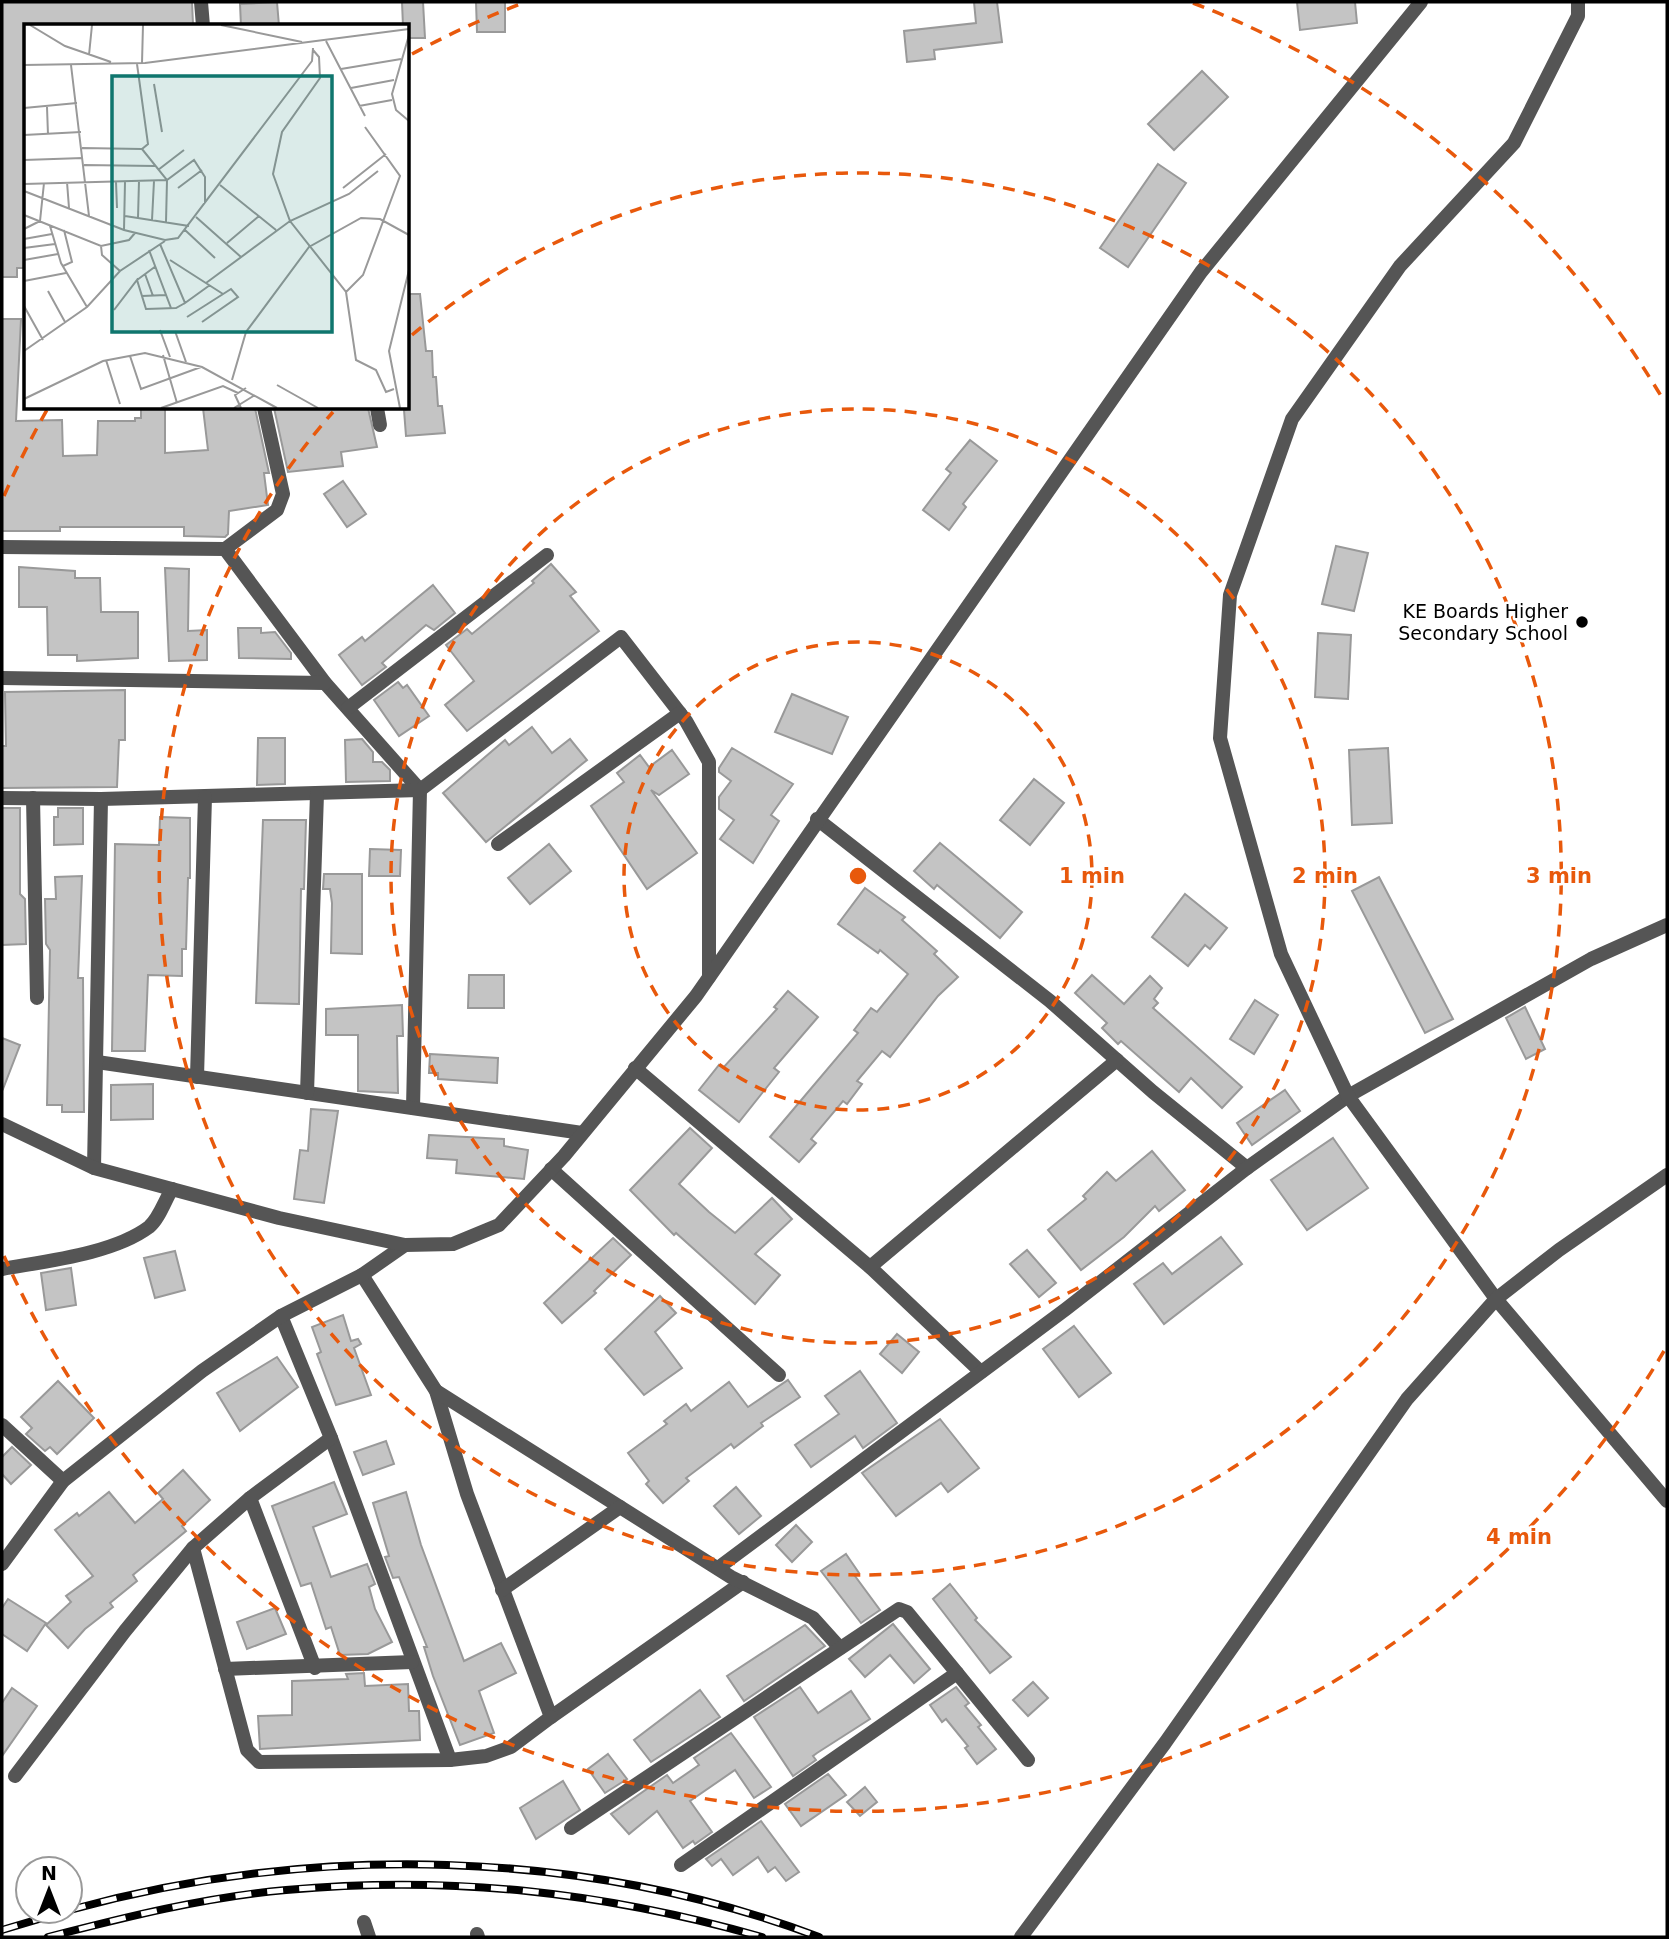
<svg xmlns="http://www.w3.org/2000/svg" width="1669" height="1939" viewBox="0 0 1669 1939" font-family="'DejaVu Sans',sans-serif">
<rect width="100%" height="100%" fill="#fff"/>
<g fill="#c4c4c4" stroke="#999" stroke-width="2">
<polygon points="2,2 192,2 193,24 26,26 26,268 17,268 17,277 2,277"/>
<polygon points="277,2 279,26 241,26 240,4"/>
<polygon points="402,2 423,2 425,38 408,38 408,26 403,26"/>
<polygon points="476,2 505,2 505,32 477,32"/>
<polygon points="974,2 997,2 1002,42 934,50 935,59 907,62 904,31 976,23"/>
<polygon points="1297,2 1355,2 1357,23 1300,30"/>
<polygon points="1202,71 1228,97 1174,150 1148,124"/>
<polygon points="1158,164 1186,183 1128,267 1100,248"/>
<polygon points="408,294 420,294 426,351 432,351 433,377 436,377 438,406 442,406 445,433 406,436 404,410 408,409"/>
<polygon points="2,319 21,319 16,421 62,420 63,456 97,455 98,421 135,421 135,418 141,418 141,408 165,408 165,453 208,450 203,408 255,408 269,473 264,473 268,505 229,511 228,534 225,537 184,536 184,527 60,527 60,531 2,531"/>
<polygon points="274,408 368,408 377,447 341,452 343,466 288,472"/>
<polygon points="970,440 997,461 963,504 966,507 949,530 923,510 951,473 946,469"/>
<polygon points="343,481 366,514 347,527 324,494"/>
<polygon points="1336,546 1368,553 1354,611 1322,604"/>
<polygon points="551,564 576,592 570,596 599,631 467,731 445,705 474,681 446,645 467,629 472,634 534,583 532,581"/>
<polygon points="19,567 75,571 75,578 100,578 101,612 138,612 138,658 77,661 77,655 48,655 47,607 19,607"/>
<polygon points="165,568 189,569 188,631 207,630 207,660 169,661"/>
<polygon points="433,585 455,613 434,630 426,625 382,663 386,667 362,685 339,655 362,637 365,641"/>
<polygon points="238,628 261,628 261,633 275,632 291,653 291,659 239,658"/>
<polygon points="1318,633 1351,635 1348,699 1315,697"/>
<polygon points="398,682 403,688 407,685 429,716 399,736 374,700"/>
<polygon points="125,690 125,740 119,740 117,787 2,788 2,746 6,746 5,692"/>
<polygon points="792,694 848,717 832,754 775,732"/>
<polygon points="532,727 552,753 570,739 587,760 486,842 443,793 505,740 509,745"/>
<polygon points="258,738 285,738 285,784 257,785"/>
<polygon points="362,739 373,752 373,762 382,762 390,770 390,781 346,782 345,740"/>
<polygon points="732,748 793,784 771,815 779,821 753,863 720,839 734,820 719,809 719,797 731,781 719,772 719,768"/>
<polygon points="1388,748 1392,823 1352,825 1349,750"/>
<polygon points="672,750 689,774 659,795 651,790 697,853 647,889 591,806 624,782 617,773 640,755 649,767"/>
<polygon points="1034,779 1064,803 1030,845 1000,820"/>
<polygon points="2,808 20,808 20,894 25,899 26,944 2,945"/>
<polygon points="58,808 83,808 83,844 54,845 54,817 58,817"/>
<polygon points="160,817 190,818 190,878 188,878 186,949 182,949 182,976 148,975 145,1051 112,1051 115,844 159,845"/>
<polygon points="263,820 306,820 304,889 301,889 299,1004 256,1003"/>
<polygon points="940,843 1022,912 1000,938 937,885 934,889 914,871"/>
<polygon points="549,844 571,871 530,904 508,878"/>
<polygon points="370,849 401,850 400,876 369,876"/>
<polygon points="324,874 362,874 362,954 331,953 332,903 330,889 323,889"/>
<polygon points="82,876 78,978 83,978 84,1112 62,1112 62,1105 47,1105 50,950 46,944 45,899 56,899 55,877"/>
<polygon points="1379,877 1453,1019 1425,1033 1352,891"/>
<polygon points="865,888 905,917 902,920 937,951 934,954 958,977 938,996 890,1057 882,1051 857,1081 862,1084 847,1104 843,1101 811,1139 816,1143 799,1162 770,1137 858,1033 854,1030 871,1008 877,1012 908,974 880,950 878,953 838,924"/>
<polygon points="1185,894 1227,928 1210,949 1205,945 1188,966 1152,937"/>
<polygon points="469,975 504,975 504,1008 468,1008"/>
<polygon points="1092,975 1124,1004 1150,976 1162,988 1154,999 1158,1003 1153,1008 1242,1087 1222,1108 1191,1078 1179,1092 1121,1041 1118,1044 1102,1028 1107,1023 1075,993"/>
<polygon points="788,991 818,1017 774,1068 779,1072 739,1122 699,1090 719,1065 723,1068 777,1009 774,1007"/>
<polygon points="1255,1000 1278,1015 1254,1054 1230,1039"/>
<polygon points="402,1005 403,1036 397,1036 398,1093 358,1091 358,1035 326,1035 326,1009"/>
<polygon points="1525,1007 1545,1049 1526,1059 1506,1018"/>
<polygon points="2,1038 20,1045 3,1089 2,1088"/>
<polygon points="430,1054 498,1058 497,1083 438,1079 438,1073 429,1073"/>
<polygon points="153,1084 153,1119 111,1120 111,1085"/>
<polygon points="1285,1090 1300,1111 1252,1145 1237,1123"/>
<polygon points="311,1109 338,1111 324,1203 294,1199 300,1150 308,1151"/>
<polygon points="690,1128 712,1148 679,1184 709,1212 735,1233 772,1198 792,1219 755,1254 780,1275 755,1304 676,1233 674,1235 630,1190"/>
<polygon points="429,1135 504,1139 504,1146 528,1150 524,1179 456,1173 457,1160 427,1158"/>
<polygon points="1333,1138 1368,1188 1307,1230 1271,1180"/>
<polygon points="1152,1151 1185,1190 1159,1211 1155,1206 1124,1237 1081,1270 1048,1230 1086,1199 1083,1196 1107,1172 1116,1181"/>
<polygon points="1221,1237 1242,1264 1164,1324 1134,1284 1163,1263 1172,1274"/>
<polygon points="613,1238 631,1255 594,1291 596,1293 562,1323 544,1303"/>
<polygon points="1027,1250 1056,1283 1039,1297 1010,1264"/>
<polygon points="175,1251 185,1290 155,1298 144,1258"/>
<polygon points="71,1268 76,1305 46,1310 41,1273"/>
<polygon points="660,1296 676,1313 655,1332 682,1368 644,1395 605,1349"/>
<polygon points="343,1315 351,1341 358,1339 361,1344 354,1348 371,1395 336,1405 317,1354 321,1352 312,1327"/>
<polygon points="1074,1326 1111,1373 1079,1397 1043,1349"/>
<polygon points="897,1334 919,1352 902,1373 880,1354"/>
<polygon points="277,1357 298,1387 240,1431 217,1393"/>
<polygon points="860,1371 897,1423 863,1448 855,1436 811,1467 795,1445 839,1414 825,1396"/>
<polygon points="788,1380 800,1397 761,1423 763,1426 734,1448 731,1444 686,1478 689,1481 663,1503 646,1484 649,1481 628,1453 667,1424 664,1421 686,1404 691,1411 729,1382 748,1407"/>
<polygon points="58,1381 94,1418 57,1454 50,1447 45,1451 26,1434 32,1428 21,1417"/>
<polygon points="940,1419 979,1468 948,1492 941,1483 896,1516 862,1473"/>
<polygon points="386,1441 394,1464 363,1475 354,1452"/>
<polygon points="12,1447 31,1465 11,1484 2,1474 2,1457"/>
<polygon points="183,1470 210,1500 182,1526 186,1531 133,1575 137,1581 110,1603 113,1607 85,1629 68,1648 46,1625 71,1602 66,1596 93,1576 55,1530 77,1513 79,1516 109,1492 135,1523 163,1499 158,1493"/>
<polygon points="334,1482 347,1514 313,1527 331,1577 367,1564 375,1584 369,1587 375,1609 392,1642 368,1654 340,1655 331,1627 326,1629 311,1583 301,1586 272,1506"/>
<polygon points="736,1487 761,1516 739,1534 714,1506"/>
<polygon points="406,1492 421,1545 464,1661 501,1643 516,1673 479,1691 494,1733 460,1745 433,1676 424,1647 427,1647 399,1577 393,1578 385,1557 389,1556 373,1503"/>
<polygon points="796,1525 812,1542 792,1562 776,1545"/>
<polygon points="846,1554 859,1573 855,1576 880,1610 861,1623 821,1571"/>
<polygon points="950,1584 977,1618 975,1620 1011,1657 990,1673 933,1599"/>
<polygon points="8,1599 46,1623 27,1651 2,1634 2,1608"/>
<polygon points="275,1608 286,1634 247,1649 237,1622"/>
<polygon points="893,1624 930,1669 914,1683 890,1655 865,1677 849,1659"/>
<polygon points="805,1625 825,1646 744,1701 727,1676"/>
<polygon points="364,1673 365,1686 408,1684 409,1711 419,1711 420,1740 260,1749 258,1716 292,1715 292,1681 348,1679 346,1674"/>
<polygon points="1033,1682 1048,1698 1028,1716 1013,1700"/>
<polygon points="800,1687 818,1713 851,1691 870,1719 817,1753 813,1756 816,1760 793,1776 754,1717"/>
<polygon points="956,1687 969,1703 965,1706 981,1725 978,1727 996,1749 977,1764 965,1748 968,1746 946,1719 942,1722 930,1705"/>
<polygon points="12,1688 37,1706 2,1756 2,1703"/>
<polygon points="700,1690 720,1717 651,1762 634,1740"/>
<polygon points="731,1733 771,1787 754,1798 735,1770 690,1801 712,1832 695,1844 693,1841 683,1848 657,1811 629,1834 611,1814 667,1775 673,1783 699,1765 694,1758"/>
<polygon points="608,1754 627,1779 605,1793 588,1769"/>
<polygon points="828,1774 846,1795 801,1826 785,1804"/>
<polygon points="563,1781 580,1810 536,1839 520,1808"/>
<polygon points="865,1787 877,1802 860,1816 847,1802"/>
<polygon points="761,1821 799,1872 786,1881 775,1867 768,1872 758,1857 733,1875 721,1859 712,1866 706,1859"/>
</g>
<g fill="none" stroke-linecap="round" stroke-linejoin="round">
<g stroke="#555" stroke-width="14">
<polyline points="201,2 203,26"/>
<polyline points="377,408 380,425"/>
<polyline points="2,547 225,549 277,510 283,494 264,408"/>
<polyline points="225,549 325,683 420,790 413,1108"/>
<polyline points="2,678 325,683"/>
<polyline points="348,708 547,555"/>
<polyline points="2,798 101,799 420,790 621,637 686,721 709,762 709,977"/>
<polyline points="33,798 37,998"/>
<polyline points="817,819 1050,1001 1153,1092 1247,1168"/>
<polyline points="498,844 680,713"/>
<polyline points="97,1062 582,1133"/>
<polyline points="635,1068 870,1267 981,1372"/>
<polyline points="197,1077 205,797"/>
<polyline points="307,1093 317,794"/>
<polyline points="94,1168 101,799"/>
<polyline points="551,1169 779,1375"/>
<polyline points="870,1267 1117,1060"/>
<path d="M2 1269C46 1261 113 1254 149 1227 159 1219 165 1200 172 1189"/>
<polyline points="362,1275 436,1391 467,1494 551,1717 743,1582"/>
<polyline points="281,1316 331,1438 450,1760"/>
<polyline points="436,1391 731,1577 813,1618 840,1648"/>
<polyline points="2,1425 63,1481"/>
<polyline points="250,1498 315,1668"/>
<polyline points="193,1548 250,1498 331,1438"/>
<polyline points="2,1564 63,1481 202,1371 281,1316 362,1275 405,1245"/>
<polyline points="718,1568 1066,1309 1247,1168 1348,1096 1591,959 1667,925"/>
<polyline points="502,1590 620,1507"/>
<polyline points="225,1669 412,1662"/>
<polyline points="957,1673 1028,1760"/>
<polyline points="15,1776 125,1631 193,1548 247,1750 259,1762 450,1760 486,1756 511,1747 551,1717"/>
<polyline points="571,1828 899,1609 907,1612 957,1673 681,1865"/>
<polyline points="364,1922 369,1937"/>
<polyline points="477,1934 478,1937"/>
</g>
<g stroke="#555" stroke-width="14">
<polyline points="1578,2 1578,16 1514,143 1400,266 1292,419 1230,595 1220,738 1281,954 1348,1096 1496,1299 1667,1501"/>
<polyline points="2,1124 94,1168 279,1218 405,1245 453,1244 499,1225 564,1156 696,996 1201,272 1421,2"/>
<polyline points="1021,1937 1165,1743 1407,1399 1496,1299 1559,1250 1667,1175"/>
</g>
<defs>
<g id="rail">
<path d="M70 1910C313 1843 583 1848 819 1937"/>
<polyline points="2,1930 66,1911"/>
<path d="M48 1937C126 1917 205 1897 286 1890 451 1875 603 1892 762 1937"/>
</g>
</defs>
<use href="#rail" stroke="#000" stroke-width="8"/>
<use href="#rail" stroke="#fff" stroke-width="5" stroke-dasharray="16" stroke-linecap="butt"/>
</g>
<g fill="none" stroke="#e8590c" stroke-width="3.5" stroke-dasharray="12 9">
<circle cx="858" cy="876" r="234"/>
<circle cx="858" cy="876" r="467"/>
<path d="M412 335A701 701 0 1 1 333 412"/>
<path d="M1664 1351A935 935 0 0 1 4 1256M4 496A935 935 0 0 1 48 408M412 54A935 935 0 0 1 523 3M1193 3A935 935 0 0 1 1664 401"/>
</g>
<circle fill="#000" stroke="#fff" stroke-width="2.5" cx="1582" cy="622" r="7"/>
<g text-anchor="middle" dominant-baseline="central" stroke-width="5" stroke-linejoin="round" paint-order="stroke">
<g font-size="19" fill="#000" stroke="#fff" text-anchor="end">
<text x="1568" y="611">KE Boards Higher<tspan x="1568" dy="22">Secondary School</tspan></text>
</g>
</g>
<g transform="translate(24 24)">
<rect width="385" height="385" fill="#fff"/>
<path fill="none" stroke="#999" stroke-width="2" d="M6 1 41 22 87 38M197 1 278 18M385 11 368 70 372 86 385 97M302 17 341 92M289 26 295 33 296 54 258 108 249 150 266 197 322 268 332 336 352 346 362 368 370 365M65 31 68 1M118 39 119 1M0 41 121 39 385 5M47 41 65 192M317 45 377 35M130 60 138 108M327 64 370 56M335 82 368 76M23 83 24 111M0 84 53 79M0 111 57 108M58 124 118 125 124 120 113 40M118 125 143 156 142 198M0 136 59 134M60 141 131 142M134 146 160 126M43 158 45 184M92 158 93 184M0 160 143 156 170 136 181 153V179M196 161 252 206M154 164 178 146M319 164 362 130M0 167 100 206 141 216 154 214 288 37 289 24M0 191 77 222 105 216 111 209M101 192 165 202M172 193 217 233M114 194 115 157M128 196 130 157M26 202 37 239 63 283M0 205 16 197 20 159M100 206 101 158M161 206 191 234M0 215 28 210M203 219 235 192M136 220 161 279 186 261M77 222 78 231 96 247M0 224 31 220M125 226 147 284M0 236 34 230M146 236 199 270M39 242 48 238 40 206M121 250 129 272M113 256 132 242M0 257 42 249M182 259 266 197 325 170 354 147M24 267 41 298M322 268 339 251 376 152 341 103M118 272 142 271M0 282 19 316M90 286 113 256 122 285 152 284 161 279M163 293 207 265 214 273 178 298M136 306 146 333M151 307 162 338M0 327 63 283 96 247 141 217M139 331 153 379M106 332 117 365 177 343M82 336 96 380M208 356 222 308 285 223 337 194 356 195 385 211M253 361 294 384M0 375 79 337 121 329 178 343 253 384M137 384 199 362 214 369M210 384 231 371M217 384 211 371 222 364M376 384 365 327 385 246"/>
<path fill="#0f766e" fill-opacity="0.15" stroke="#0f766e" stroke-width="3.5" d="M88 52H308V308H88Z"/>
<rect width="385" height="385" fill="none" stroke="#000" stroke-width="3.5"/>
</g>
<circle cx="858" cy="876" r="10" fill="#e8590c" stroke="#fff" stroke-width="3.5"/>
<g font-size="21" text-anchor="middle" font-weight="bold" fill="#e8590c" stroke="#fff" stroke-width="5" stroke-linejoin="round" paint-order="stroke">
<text x="1092" y="883">1 min</text>
<text x="1325" y="883">2 min</text>
<text x="1559" y="883">3 min</text>
<text x="1519" y="1544">4 min</text>
</g>
<rect width="1669" height="1939" fill="none" stroke="#000000" stroke-width="7"/>
<g transform="translate(49 1890)"><circle r="33" fill="#ffffff" stroke="#999999" stroke-width="2"/>
<path d="M0-5L12 26L0 18L-12 26Z" fill="#000000"/>
<text y="-10" font-size="19" font-weight="bold" text-anchor="middle" fill="#000000">N</text>
</g>
</svg>
